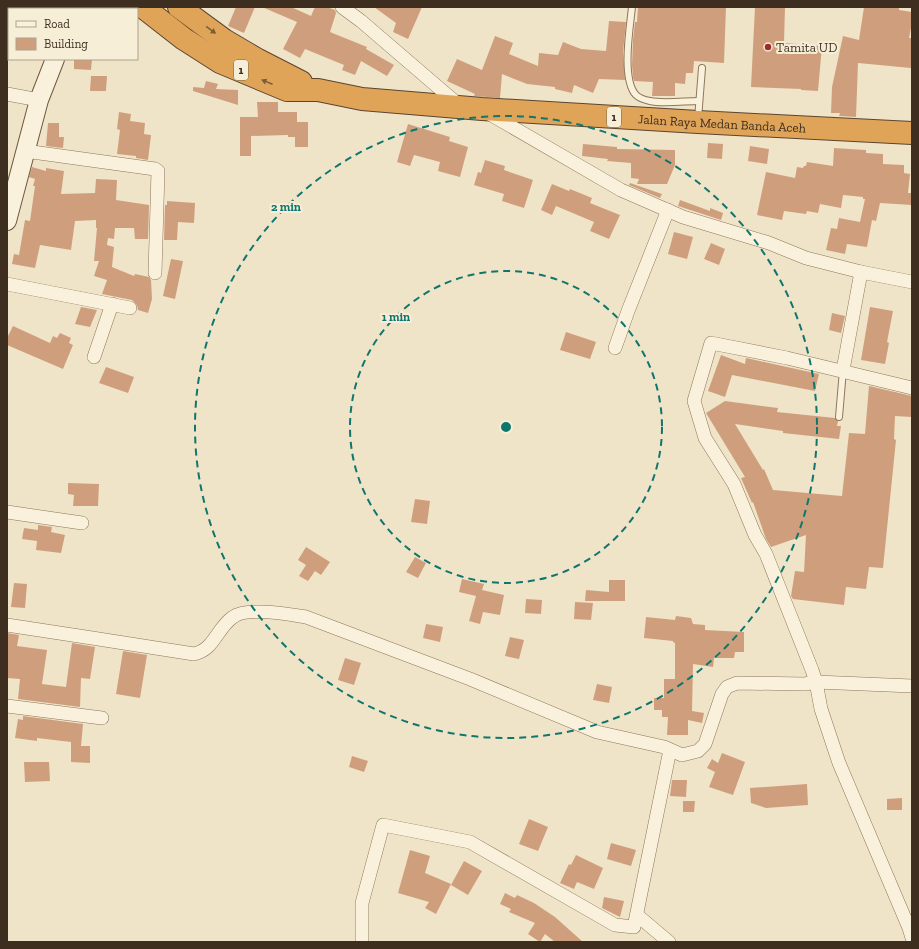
<svg xmlns="http://www.w3.org/2000/svg" width="919" height="949" viewBox="0 0 919 949" font-family="'Zilla Slab',serif">
<rect width="100%" height="100%" fill="#f0e4c8"/>
<g fill="#cf9f7d">
<polygon points="236,7 255,7 244,33 228,26"/>
<polygon points="262,7 291,7 311,16 315,7 327,7 335,10 336,13 330,32 367,47 366,49 394,65 387,76 361,61 355,75 342,70 344,65 305,49 300,58 283,49 297,22"/>
<polygon points="374,7 422,7 408,39 393,32 396,23"/>
<polygon points="638,7 726,7 724,63 694,61 693,73 686,73 685,84 675,83 675,96 652,96 653,82 634,81 633,77 632,65 633,40 635,22 637,22"/>
<polygon points="755,7 785,7 784,43 822,46 818,91 801,90 801,89 751,87"/>
<polygon points="864,7 899,7 899,10 912,12 912,23 909,38 912,38 911,68 858,63 856,117 839,116 840,113 831,113 832,87 843,36 859,40"/>
<polygon points="609,21 626,22 623,52 625,80 599,79 593,93 574,85 572,93 555,89 555,87 527,84 502,74 500,98 474,96 475,94 447,81 457,59 482,70 495,36 513,43 509,54 538,66 539,53 558,55 563,42 581,49 606,51"/>
<polygon points="74,59 92,59 91,70 74,69"/>
<polygon points="91,76 107,76 106,91 90,91"/>
<polygon points="206,81 218,84 216,89 238,90 238,105 193,91 193,87 204,88"/>
<polygon points="257,102 278,102 278,112 297,112 297,122 308,122 308,147 295,147 295,137 288,137 288,135 251,136 251,156 240,156 240,117 258,117"/>
<polygon points="119,112 131,114 130,121 145,123 144,134 151,135 148,160 136,158 136,156 117,154 120,130 117,129"/>
<polygon points="48,123 59,123 59,137 64,137 63,148 46,146"/>
<polygon points="408,124 450,137 449,141 468,147 460,177 438,171 440,162 414,155 410,166 397,162"/>
<polygon points="708,143 723,144 722,159 707,158"/>
<polygon points="583,144 617,147 617,149 675,150 675,165 667,184 637,184 639,179 631,178 631,163 607,161 608,159 582,156"/>
<polygon points="750,146 769,149 767,164 748,161"/>
<polygon points="834,148 866,150 866,153 883,154 883,164 904,165 904,173 910,174 908,193 912,193 912,205 880,203 876,221 872,220 867,247 847,244 845,254 826,250 831,228 837,229 839,218 860,222 865,199 863,199 863,197 843,195 841,208 820,204 818,213 807,211 806,214 784,211 782,220 757,215 766,172 795,178 797,167 803,168 804,166 806,166 807,162 833,166"/>
<polygon points="485,160 505,166 504,170 533,180 524,208 502,201 504,194 474,185 478,172 481,173"/>
<polygon points="32,167 46,171 46,168 64,171 61,194 95,193 96,179 117,180 116,200 149,205 148,239 135,239 134,228 115,228 114,239 108,238 107,245 114,247 112,267 134,276 135,274 149,277 151,280 152,299 148,313 138,310 137,305 132,300 102,294 107,280 94,276 99,261 94,261 97,228 96,228 96,220 75,221 71,250 40,245 35,268 12,264 14,254 19,255 25,220 30,221 35,186 33,186 35,179 29,177"/>
<polygon points="630,183 662,194 660,198 629,185"/>
<polygon points="552,184 569,191 570,189 592,198 590,203 620,215 609,239 590,231 594,222 556,206 552,215 541,210"/>
<polygon points="680,200 710,211 710,208 723,213 721,220 678,206"/>
<polygon points="167,201 195,203 194,223 178,222 177,240 164,240 165,205 167,205"/>
<polygon points="674,232 693,237 687,259 668,254"/>
<polygon points="711,243 725,249 719,265 704,259"/>
<polygon points="171,259 183,261 175,299 163,296"/>
<polygon points="81,307 97,310 90,327 75,324"/>
<polygon points="870,307 893,311 887,342 889,343 885,364 861,360"/>
<polygon points="832,313 845,316 841,333 829,330"/>
<polygon points="13,326 50,343 53,336 57,338 60,333 71,338 69,343 73,345 63,369 7,345 7,338"/>
<polygon points="566,332 596,342 590,359 560,350"/>
<polygon points="721,355 745,364 746,358 819,374 815,391 732,375 725,397 708,391"/>
<polygon points="106,367 134,377 128,393 99,383"/>
<polygon points="869,386 912,396 911,417 895,416 894,439 896,440 883,568 869,567 866,589 846,587 844,605 793,599 791,596 795,571 804,572 806,535 771,547 766,539 753,502 752,503 741,478 745,477 706,413 725,401 778,408 777,412 835,418 838,421 837,426 841,426 839,439 783,433 783,431 735,424 763,470 764,469 773,490 842,496 849,433 865,434"/>
<polygon points="68,483 99,484 98,506 73,506 74,495 68,494"/>
<polygon points="415,499 430,501 427,524 411,522"/>
<polygon points="38,525 52,527 51,532 65,535 61,553 36,550 37,541 22,539 24,528 38,530"/>
<polygon points="306,547 330,562 321,575 315,571 308,581 299,576 306,565 298,560"/>
<polygon points="415,557 426,563 418,578 406,572"/>
<polygon points="462,579 484,584 482,590 504,595 500,615 483,612 480,624 469,621 476,596 459,592"/>
<polygon points="609,580 625,580 625,601 585,601 586,590 609,592"/>
<polygon points="14,583 27,584 25,608 11,607"/>
<polygon points="526,599 542,600 541,614 525,613"/>
<polygon points="575,602 593,603 591,620 574,619"/>
<polygon points="676,616 691,618 693,624 705,625 705,630 744,632 744,652 735,652 734,658 714,658 713,667 693,664 692,711 704,713 702,723 688,720 688,735 667,735 668,717 662,717 662,710 654,710 654,698 664,698 664,679 675,679 675,643 673,642 673,641 644,638 646,617 675,620"/>
<polygon points="426,624 443,627 440,642 423,638"/>
<polygon points="7,633 19,635 17,646 47,650 42,684 66,687 72,643 95,647 90,679 81,678 80,707 18,699 20,679 7,678"/>
<polygon points="510,637 524,640 519,659 505,656"/>
<polygon points="123,651 147,655 140,698 116,694"/>
<polygon points="345,658 361,663 354,685 338,680"/>
<polygon points="597,684 612,687 609,703 593,700"/>
<polygon points="23,716 83,724 81,746 90,746 90,763 71,762 71,742 37,738 37,741 15,738 18,719 23,720"/>
<polygon points="722,753 745,762 733,795 709,787 715,772 707,768 712,759 718,763"/>
<polygon points="352,756 368,761 364,772 349,767"/>
<polygon points="24,762 49,762 50,781 25,782"/>
<polygon points="672,780 687,780 686,797 670,796"/>
<polygon points="807,784 808,805 766,808 751,803 750,788"/>
<polygon points="902,798 902,810 887,810 887,799"/>
<polygon points="683,801 695,801 694,812 683,812"/>
<polygon points="529,819 548,827 538,851 519,844"/>
<polygon points="611,843 636,850 631,866 607,859"/>
<polygon points="410,850 430,856 425,873 451,884 436,914 425,908 429,902 398,893"/>
<polygon points="576,855 603,868 594,889 577,882 574,889 560,883 569,864 571,865"/>
<polygon points="464,861 482,871 468,895 451,885"/>
<polygon points="505,893 515,898 517,895 534,903 555,917 583,942 555,942 545,934 540,942 528,934 535,923 509,912 511,909 500,904"/>
<polygon points="604,897 624,901 620,917 602,908"/>
</g>
<g fill="none" stroke-linecap="round" stroke-linejoin="round">
<defs>
<g id="lane">
<path d="M632 7C630 27 621 79 636 95 639 98 645 100 650 101 662 104 686 101 699 101"/>
<polyline points="698,119 702,68"/>
<polyline points="839,417 843,370"/>
</g>
<g id="street">
<polyline points="342,7 361,21 460,106"/>
<polyline points="7,94 39,100"/>
<polyline points="488,113 621,190 683,217 769,243 806,258 861,272 912,282"/>
<polyline points="25,151 155,169 158,171 155,273"/>
<polyline points="7,284 130,308"/>
<polyline points="615,348 628,311 668,210"/>
<polyline points="94,357 112,304"/>
<polyline points="843,370 861,272"/>
<polyline points="912,388 787,358 711,343 694,401 705,438 734,484 755,535 766,554 812,670 816,682 821,709 839,763 909,928 912,938"/>
<polyline points="7,512 82,523"/>
<path d="M7 625 92 638 194 654C215 649 216 629 233 617 246 607 289 614 306 617L470 679 597 732 664 747 682 755 698 751 705 744 722 694 727 687 737 683 805 684 816 682 912 686"/>
<polyline points="7,706 102,718"/>
<polyline points="637,915 669,942"/>
<polyline points="362,942 362,903 383,825 470,842 615,925 634,927 670,750"/>
</g>
<g id="secondary">
<polyline points="71,9 72,7"/>
<polyline points="7,221 39,100 55,59"/>
</g>
<g id="highway">
<path id="s1" d="M143 7 184 39 220 62 287 90H318L362 99 482 109 698 122 912 133"/>
<polyline points="179,7 224,40 258,60 301,82"/>
</g>
</defs>
<use href="#lane" stroke="#8d765c" stroke-width="8"/>
<use href="#street" stroke="#8d765c" stroke-width="14"/>
<use href="#secondary" stroke="#6f573f" stroke-width="20"/>
<use href="#highway" stroke="#5b4430" stroke-width="24"/>
<use href="#lane" stroke="#faf1dc" stroke-width="6"/>
<use href="#street" stroke="#faf1dc" stroke-width="13"/>
<use href="#secondary" stroke="#faf1dc" stroke-width="18"/>
<use href="#highway" stroke="#e0a458" stroke-width="22"/>
</g>
<defs><path id="oneway-solid" d="M-6-.8H1V-3.2L6.5 0L1 3.2V.8H-6Z"/></defs>
<g fill="#7e5d36">
<use href="#oneway-solid" transform="translate(211 30) rotate(36)"/>
<use href="#oneway-solid" transform="translate(267 82) rotate(-158)"/>
</g>
<g fill="none" stroke="#0f766e" stroke-width="2" stroke-dasharray="7 5">
<circle cx="506" cy="427" r="156"/>
<circle cx="506" cy="427" r="311"/>
</g>
<circle fill="#9e2a2b" stroke="#f7eed8" stroke-width="1.5" cx="768" cy="47" r="4"/>
<g text-anchor="middle" dominant-baseline="central" stroke-width="4" stroke-linejoin="round" paint-order="stroke">
<g fill="#f7eed8" stroke="#756857" stroke-width="1">
<rect x="234" y="60" width="14" height="20" rx="3"/>
<rect x="607" y="107" width="14" height="20" rx="3"/>
</g>
<g font-size="12" font-weight="bold" fill="#3d2e20">
<text x="241" y="70">1</text>
<text x="614" y="117">1</text>
</g>
<g font-size="13" fill="#3d2e20" stroke="#f7eed8" text-anchor="start">
<text x="776" y="47">Tamita UD</text>
</g>
<g font-size="13" fill="#3d2e20" stroke="#f7eed8">
<text stroke="none"><textPath href="#s1" startOffset="604">Jalan Raya Medan Banda Aceh</textPath></text>
</g>
</g>
<circle cx="506" cy="427" r="6" fill="#0f766e" stroke="#f7eed8" stroke-width="2"/>
<g font-size="12" text-anchor="middle" font-weight="bold" fill="#0f766e" stroke="#f7eed8" stroke-width="4" stroke-linejoin="round" paint-order="stroke">
<text x="286" y="211">2 min</text>
<text x="396" y="321">1 min</text>
</g>
<rect width="919" height="949" fill="none" stroke="#3d2e20" stroke-width="16"/>
<rect x="8" y="8" width="130" height="52" fill="#f7eed8" stroke="#ada18e"/>
<rect x="16" y="21" width="20" height="6" fill="#faf1dc" stroke="#ada18e"/>
<text x="44" y="28" font-size="12" fill="#3d2e20">Road</text>
<rect x="16" y="38" width="20" height="12" fill="#cf9f7d" stroke="#ada18e"/>
<text x="44" y="48" font-size="12" fill="#3d2e20">Building</text>
</svg>
